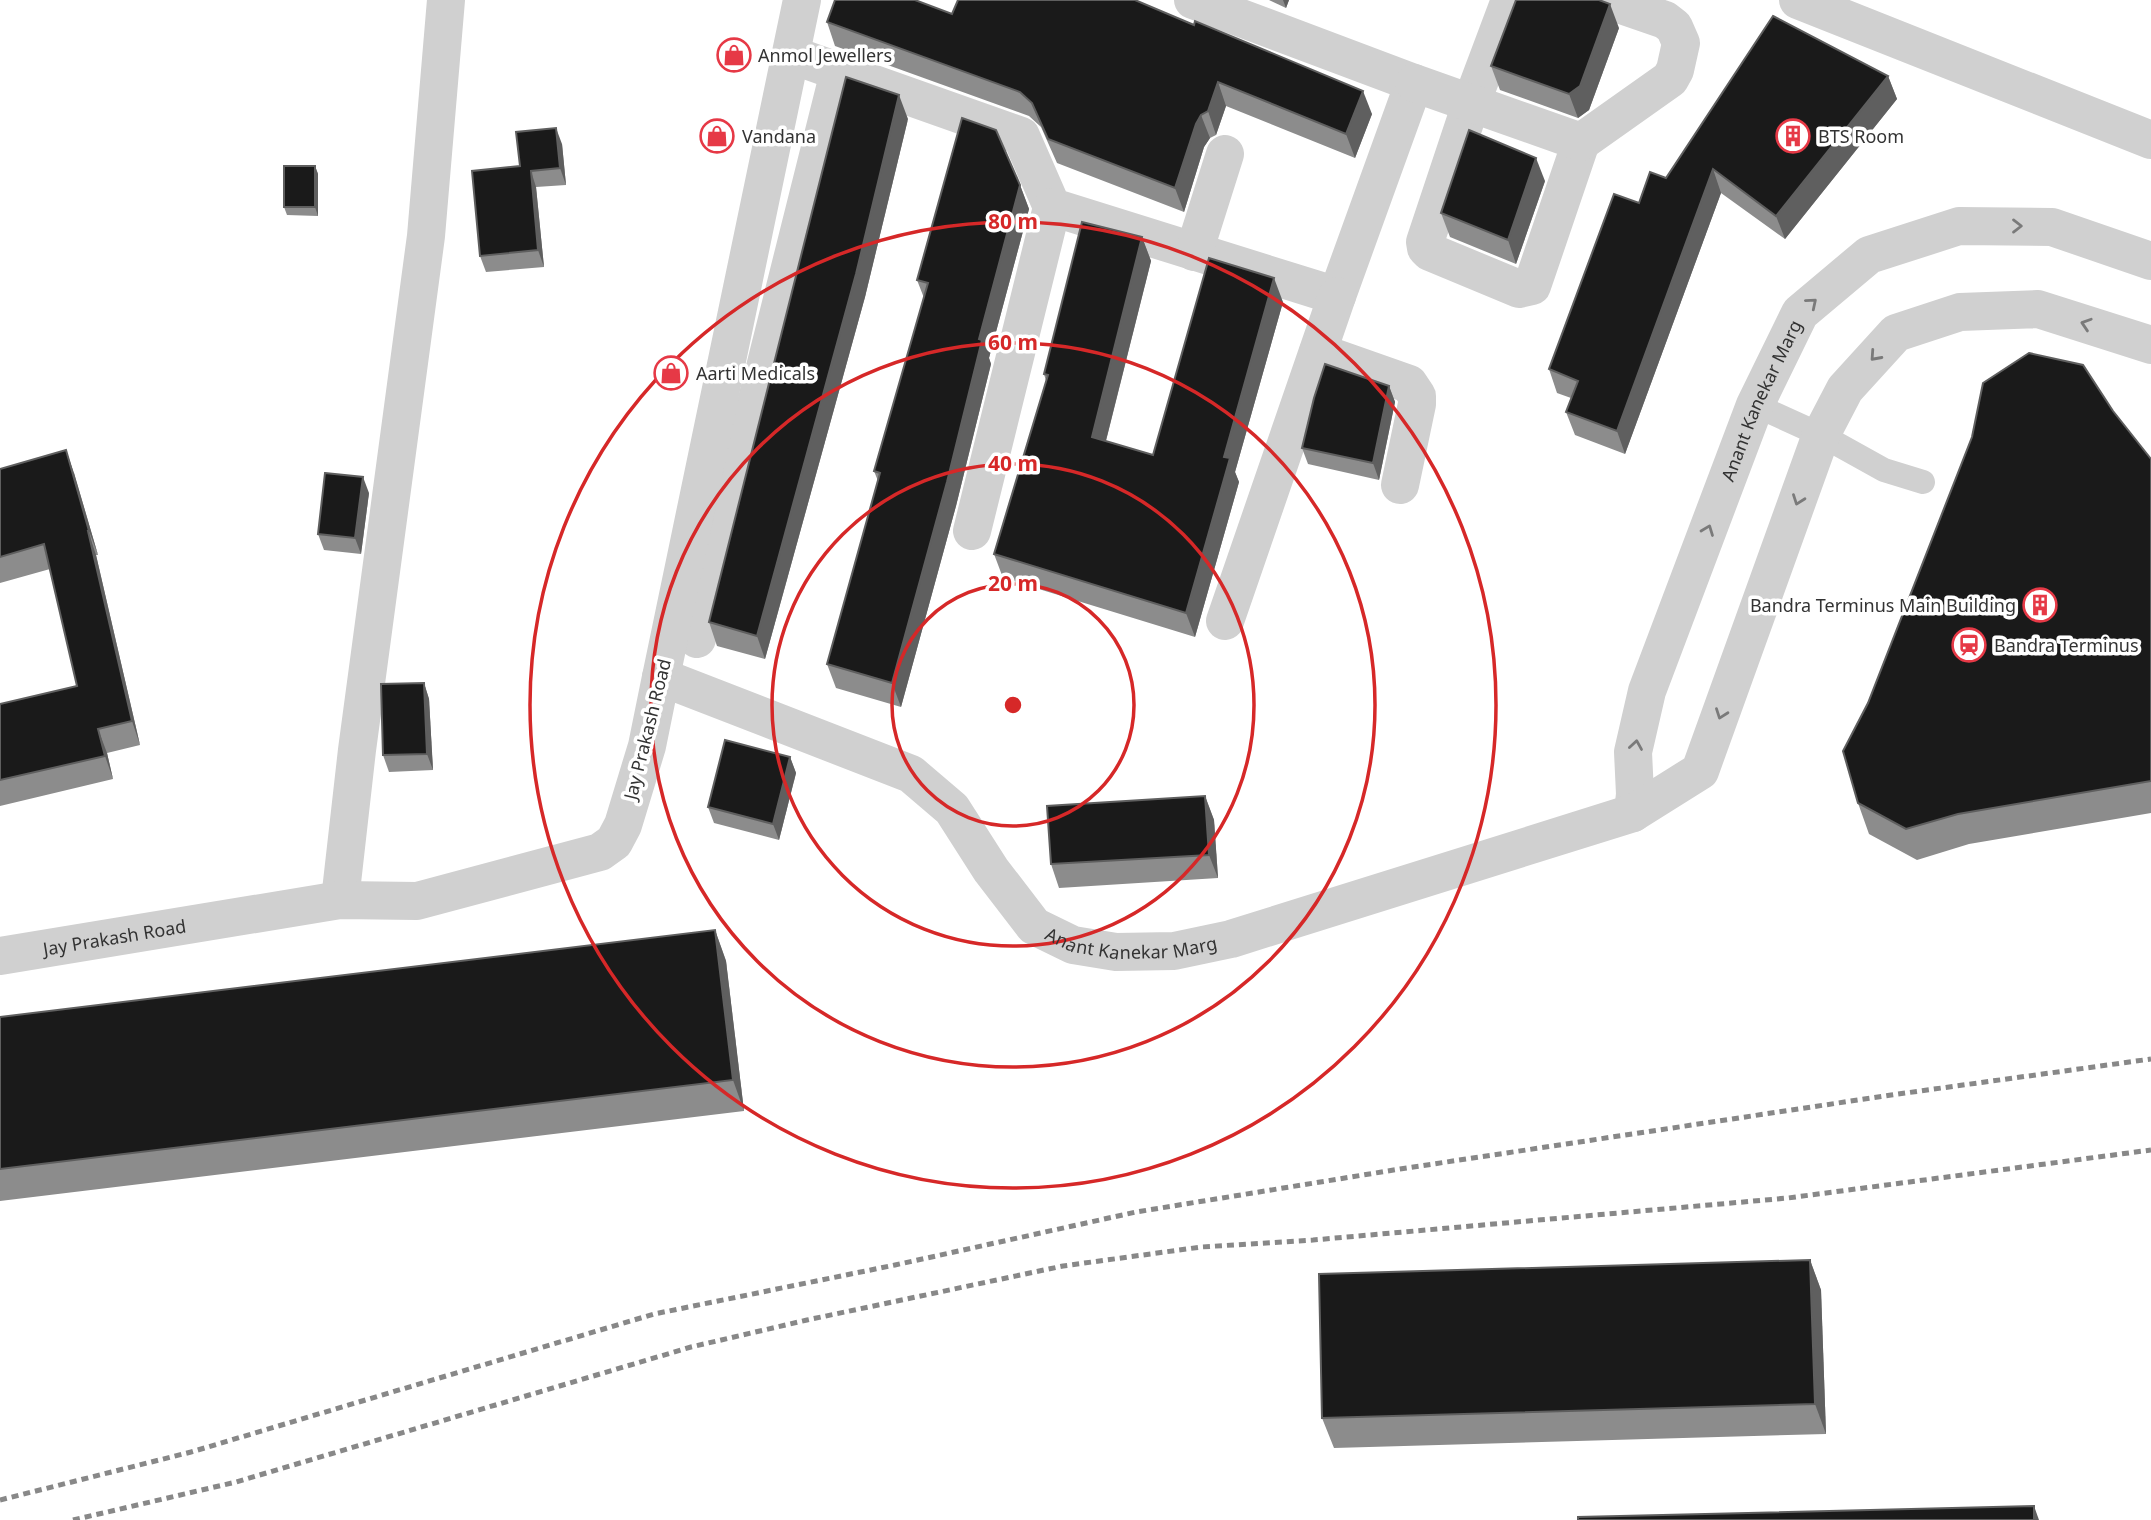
<svg xmlns="http://www.w3.org/2000/svg" width="2151" height="1520" viewBox="0 0 2151 1520" font-family="'Noto Sans',sans-serif">
<rect width="100%" height="100%" fill="#fff"/>
<g fill="none" stroke-linecap="round" stroke-linejoin="round">
<polyline stroke="#d0d0d0" stroke-width="24" points="1755,405 1821,435 1884,470 1923,482"/>
<g stroke="#d0d0d0" stroke-width="38">
<polyline points="1510,0 1471,104 1425,242 1426,248 1430,252 1519,289 1532,286 1581,142"/>
<polyline points="1798,0 2151,140"/>
<polyline points="792,55 1021,136 1052,207 1337,296 1414,83 1193,0"/>
<polyline points="1414,83 1581,142 1670,79 1675,70 1681,43 1674,27 1665,20 1607,0"/>
<polyline points="1194,252 1225,154"/>
<polyline points="1318,352 1409,384 1417,396 1417,404 1400,485"/>
<polyline points="972,531 1052,207"/>
<polyline points="1225,621 1337,296"/>
<polyline points="697,639 839,72"/>
<polyline points="661,677 802,0"/>
<polyline points="340,900 357,750 426,236 446,0"/>
</g>
<g stroke="#d0d0d0" stroke-width="38">
<path id="s1" d="M1633 813 1635 794 1633 752 1647 691 1755 405 1800 313 1869 255 1959 226 2052 227 2151 261"/>
<path id="s2" d="M0 956 340 900 417 901 600 852 614 842 623 825 647 746 661 677 911 774 952 809 991 870 1034 926 1073 945 1116 952 1174 951 1231 939 1633 813 1700 771 1821 435 1845 389 1896 333 1960 312 2038 309 2151 345"/>
</g>
<g stroke="#888" stroke-width="5" stroke-dasharray="7 5" stroke-linecap="butt">
<polyline points="0,1500 191,1452 654,1314 895,1265 1136,1212 1400,1169 1891,1095 2151,1059"/>
<polyline points="73,1520 236,1482 691,1347 807,1320 1063,1266 1201,1247 1313,1240 1788,1198 2151,1150"/>
</g>
</g>
<g fill="#8c8c8c">
<polygon points="1269,0 1289,0 1286,8"/>
<polygon points="952,14 1194,25 1372,114 1355,158 1226,106 1216,135 1210,138 1204,147 1184,212 1057,163 1041,127 1029,116 835,46 827,22"/>
<polygon points="1619,28 1589,110 1578,118 1500,90 1491,66"/>
<polygon points="1888,76 1897,99 1785,239 1721,193 1625,454 1575,435 1566,412 1571,398 1557,393 1549,369 1639,203 1666,178"/>
<polygon points="908,119 865,297 765,659 717,646 709,622"/>
<polygon points="562,144 566,185 536,187 544,267 486,272 480,256 520,166"/>
<polygon points="315,166 318,174 318,216 287,215 284,207"/>
<polygon points="1545,181 1516,264 1450,237 1441,213"/>
<polygon points="1020,185 1029,209 989,358 991,364 956,506 901,707 836,688 827,664 878,481 874,471 924,298 917,280"/>
<polygon points="1142,237 1151,261 1106,441 1153,455 1283,302 1235,472 1239,482 1195,637 1003,578 994,554 1046,381 1044,374"/>
<polygon points="1389,386 1395,402 1379,480 1308,464 1302,448"/>
<polygon points="2113,411 2151,459 2151,813 1969,844 1917,860 1869,834 1858,803 1868,703"/>
<polygon points="0,469 74,473 98,555 96,555 140,745 107,753 113,779 0,806 0,704 77,686 50,569 0,583"/>
<polygon points="369,493 361,554 324,550 318,534"/>
<polygon points="424,683 429,699 433,770 389,772 383,755"/>
<polygon points="790,757 796,773 779,840 714,823 708,807"/>
<polygon points="1205,796 1214,820 1218,878 1059,888 1051,864"/>
<polygon points="715,930 726,961 744,1111 0,1201 0,1017"/>
<polygon points="1810,1260 1821,1290 1826,1434 1334,1448 1322,1418"/>
</g>
<g fill="#5f5f5f">
<polygon points="1283,0 1289,0 1286,8"/>
<polygon points="1610,4 1619,28 1589,110 1578,118 1569,94"/>
<polygon points="1888,76 1897,99 1785,239 1776,216"/>
<polygon points="1218,82 1226,106 1216,135 1208,111"/>
<polygon points="1363,91 1372,114 1355,158 1346,134"/>
<polygon points="899,95 908,119 865,297 765,659 757,636"/>
<polygon points="1201,115 1210,138 1204,147 1184,212 1175,188 1196,124"/>
<polygon points="556,128 562,144 566,185 560,168"/>
<polygon points="1536,158 1545,181 1516,264 1508,240"/>
<polygon points="315,166 318,174 318,216 315,207"/>
<polygon points="1713,169 1721,193 1625,454 1617,431"/>
<polygon points="531,171 536,187 544,267 538,250"/>
<polygon points="1020,185 1029,209 989,358 991,364 956,506 901,707 892,683 979,339"/>
<polygon points="1142,237 1151,261 1101,460 1092,437"/>
<polygon points="1274,278 1283,302 1235,472 1239,482 1195,637 1186,613 1224,457"/>
<polygon points="1389,386 1395,402 1379,480 1373,463"/>
<polygon points="66,450 74,473 98,555 89,531"/>
<polygon points="363,477 369,493 361,554 355,538"/>
<polygon points="88,531 96,555 140,745 132,721"/>
<polygon points="424,683 429,699 433,770 427,754"/>
<polygon points="98,729 107,753 113,779 105,756"/>
<polygon points="790,757 796,773 779,840 773,824"/>
<polygon points="1205,796 1214,820 1218,878 1209,855"/>
<polygon points="715,930 726,961 744,1111 733,1080"/>
<polygon points="1810,1260 1821,1290 1826,1434 1815,1404"/>
<polygon points="2034,1506 2039,1520 2034,1520"/>
</g>
<g fill="#1a1a1a" stroke="#5f5f5f" stroke-width="2">
<polygon points="835,0 915,0 952,14 958,0 1135,0 1194,25 1195,21 1363,91 1346,134 1218,82 1208,111 1201,115 1196,124 1175,188 1048,139 1032,103 1020,92 827,22"/>
<polygon points="1516,0 1599,0 1610,4 1580,86 1569,94 1491,66"/>
<polygon points="1773,16 1888,76 1776,216 1713,169 1617,431 1566,412 1578,381 1549,369 1614,194 1639,203 1650,172 1666,178"/>
<polygon points="846,77 899,95 856,274 757,636 709,622"/>
<polygon points="962,118 996,130 1020,185 979,339 982,340 947,482 892,683 827,664 880,473 874,471 928,283 917,280"/>
<polygon points="556,128 560,168 531,171 538,250 480,256 472,171 520,166 516,132"/>
<polygon points="1469,130 1536,158 1508,240 1441,213"/>
<rect x="284" y="166" width="31" height="41"/>
<polygon points="1082,222 1142,237 1092,437 1153,455 1209,258 1274,278 1224,457 1230,458 1186,613 994,554 1048,375 1044,374"/>
<polygon points="2029,353 2083,365 2113,411 2151,459 2151,781 1958,814 1906,829 1858,803 1843,751 1868,703 1972,437 1983,383"/>
<polygon points="1325,364 1389,386 1373,463 1302,448 1314,398"/>
<polygon points="66,450 89,531 88,531 132,721 98,729 105,756 0,780 0,704 77,686 44,544 0,557 0,469"/>
<polygon points="325,473 363,477 355,538 318,534"/>
<polygon points="424,683 427,754 383,755 381,684"/>
<polygon points="725,740 790,757 773,824 708,807"/>
<polygon points="1205,796 1209,855 1051,864 1047,806"/>
<polygon points="715,930 733,1080 0,1169 0,1017"/>
<polygon points="1810,1260 1815,1404 1322,1418 1319,1274"/>
<polygon points="2034,1506 2034,1520 1578,1520 1578,1517"/>
</g>
<defs><path id="oneway-chevron" d="M-2-3.5L2.5 0L-2 3.5" fill="none" stroke-width="1.6" stroke-linecap="round" stroke-linejoin="round" transform="scale(1.75)"/></defs>
<g stroke="#7a7a7a">
<use href="#oneway-chevron" transform="translate(2017 226)"/>
<use href="#oneway-chevron" transform="translate(1812 303) rotate(-40)"/>
<use href="#oneway-chevron" transform="translate(2086 324) rotate(-162)"/>
<use href="#oneway-chevron" transform="translate(1875 356) rotate(132)"/>
<use href="#oneway-chevron" transform="translate(1798 500) rotate(110)"/>
<use href="#oneway-chevron" transform="translate(1708 530) rotate(-69)"/>
<use href="#oneway-chevron" transform="translate(1721 714) rotate(110)"/>
<use href="#oneway-chevron" transform="translate(1636 745) rotate(-81)"/>
</g>
<g fill="none" stroke="#d62828" stroke-width="3.5">
<circle cx="1013" cy="705" r="121"/>
<circle cx="1013" cy="705" r="241"/>
<circle cx="1013" cy="705" r="362"/>
<circle cx="1013" cy="705" r="483"/>
</g>
<defs>
<symbol id="shop-ring" viewBox="-11 -11 22 22"><circle r="9.5" fill="#fff" stroke="#e63946" stroke-width="1.5"/><path d="M-5-2.5h2.3a2.7 3.5 0 0 1 5.4 0H5L5.5 6h-11ZM-1.5-2.5h3a1.5 2.3 0 0 0-3 0Z" fill="#e63946"/></symbol>
<symbol id="building-ring" viewBox="-11 -11 22 22"><circle r="9.5" fill="#fff" stroke="#e63946" stroke-width="1.5"/><path d="M-4-6H4V6H1V3H-1V6H-4ZM-2.5-4.3h1.7v1.8h-1.7ZM.8-4.3h1.7v1.8H.8ZM-2.5-1h1.7V.8h-1.7ZM.8-1h1.7V.8H.8Z" fill="#e63946"/></symbol>
<symbol id="station-ring" viewBox="-11 -11 22 22"><circle r="9.5" fill="#fff" stroke="#e63946" stroke-width="1.5"/><path d="M-3-6H3Q5-6 5-4V2Q5 4 3 4L4.5 6H3L1.5 4h-3L-3 6H-4.5L-3 4Q-5 4-5 2V-4Q-5-6-3-6ZM-3.5-4v3h7v-3ZM-3.5 1v1.5H-2V1ZM2 1v1.5H3.5V1Z" fill="#e63946"/></symbol>
</defs>
<g fill-rule="evenodd">
<use href="#shop-ring" x="715" y="36" width="38" height="38"/>
<use href="#shop-ring" x="698" y="117" width="38" height="38"/>
<use href="#building-ring" x="1774" y="117" width="38" height="38"/>
<use href="#shop-ring" x="652" y="354" width="38" height="38"/>
<use href="#building-ring" x="2021" y="586" width="38" height="38"/>
<use href="#station-ring" x="1950" y="626" width="38" height="38"/>
</g>
<g text-anchor="middle" dominant-baseline="central" stroke-width="7" stroke-linejoin="round" paint-order="stroke">
<g font-size="18" fill="#333" stroke="#fff" text-anchor="start">
<text x="758" y="55">Anmol Jewellers</text>
<text x="742" y="136">Vandana</text>
<text x="1818" y="136">BTS Room</text>
<text x="696" y="373">Aarti Medicals</text>
<text x="2016" y="605" text-anchor="end">Bandra Terminus Main Building</text>
<text x="1994" y="645">Bandra Terminus</text>
</g>
<g font-size="18" fill="#333" stroke="#fff">
<text stroke="none"><textPath href="#s1" startOffset="436">Anant Kanekar Marg</textPath></text>
<text transform="translate(647 729) rotate(-76)">Jay Prakash Road</text>
<text stroke="none"><textPath href="#s2" startOffset="1367">Anant Kanekar Marg</textPath></text>
<text stroke="none"><textPath href="#s2" startOffset="116">Jay Prakash Road</textPath></text>
</g>
</g>
<circle cx="1013" cy="705" r="10" fill="#d62828" stroke="#fff" stroke-width="3.5"/>
<g font-size="21" text-anchor="middle" font-weight="bold" fill="#d62828" stroke="#fff" stroke-width="7" stroke-linejoin="round" paint-order="stroke">
<text x="1013" y="229">80 m</text>
<text x="1013" y="350">60 m</text>
<text x="1013" y="471">40 m</text>
<text x="1013" y="591">20 m</text>
</g>
</svg>
